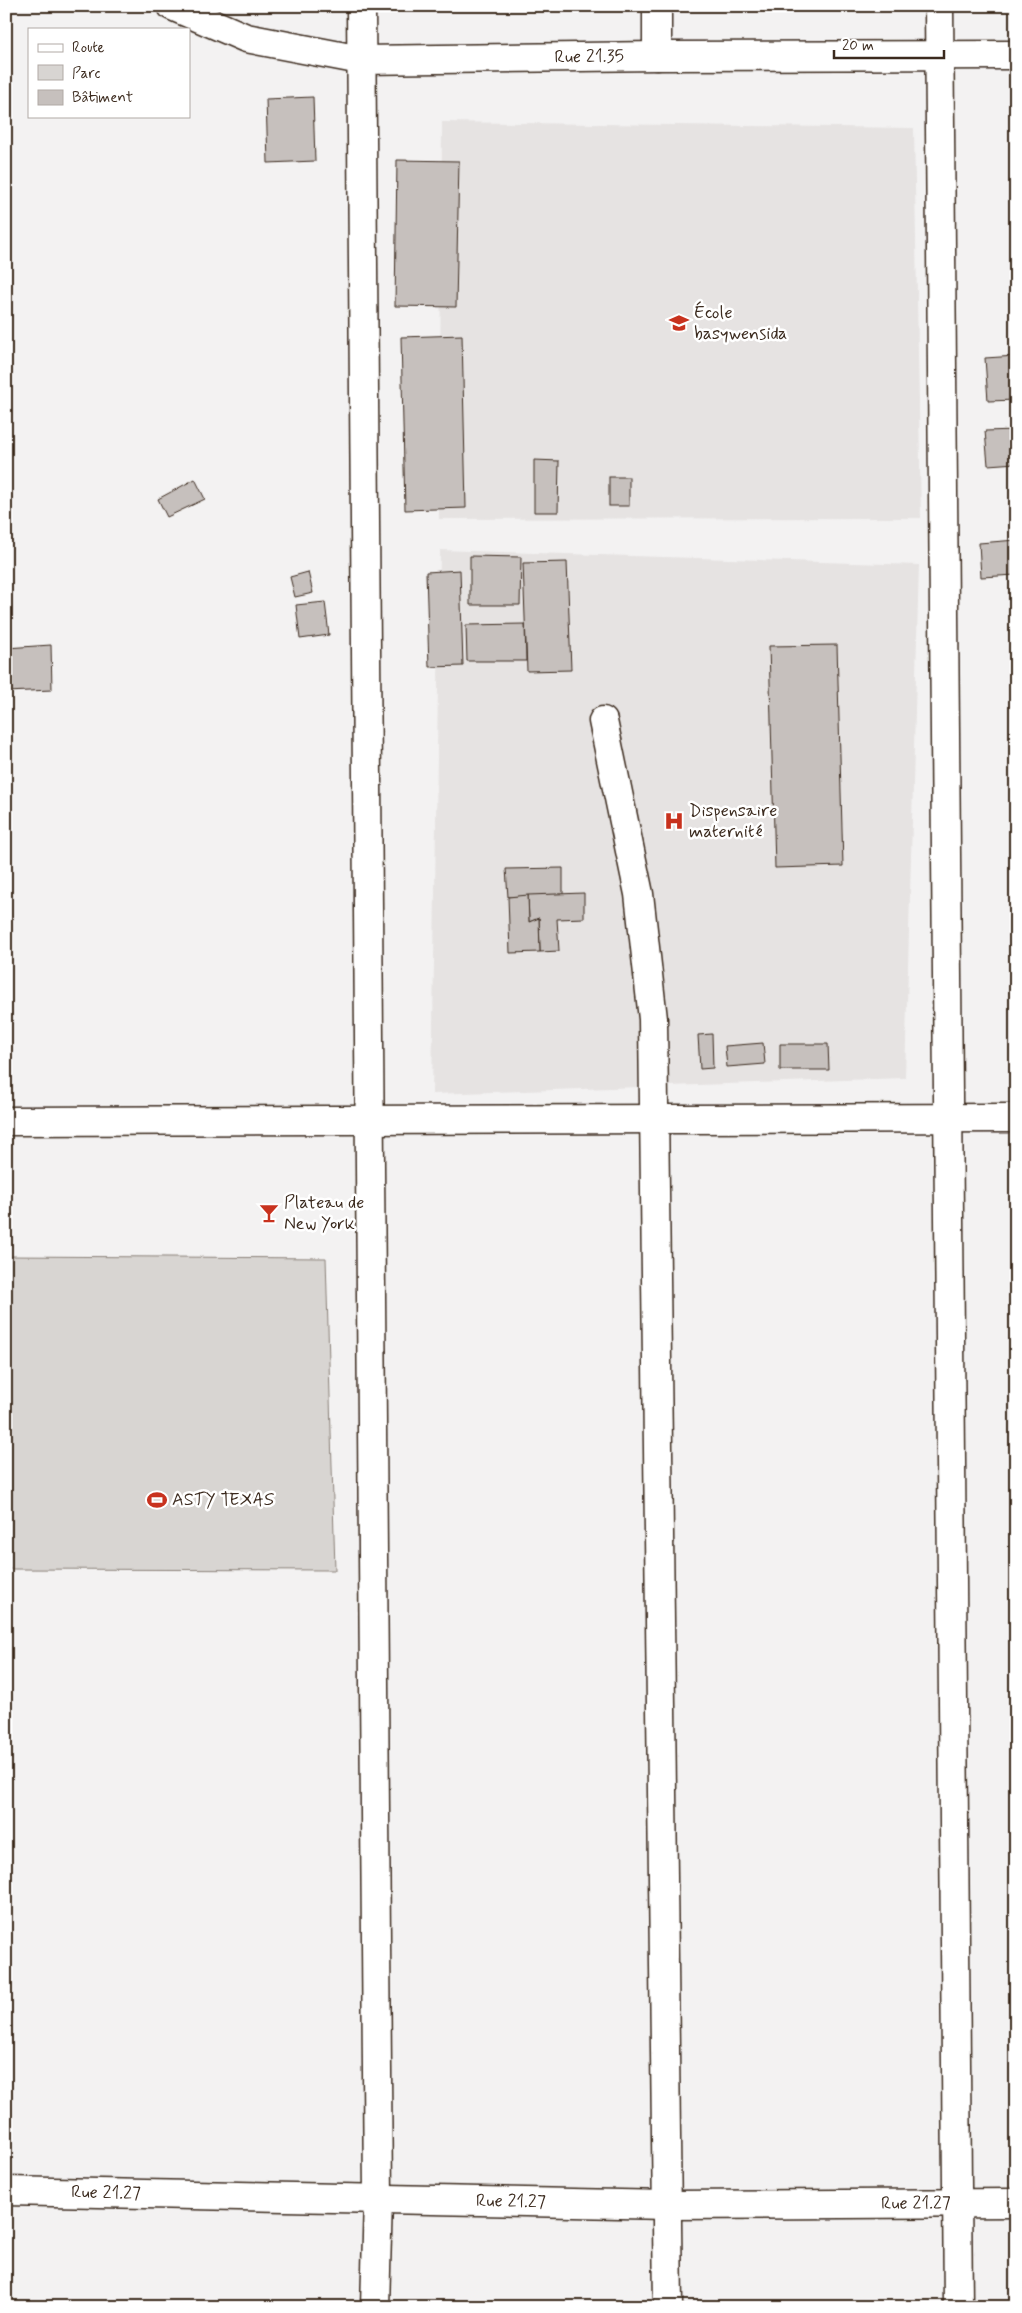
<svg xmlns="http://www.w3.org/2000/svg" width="1022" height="2313" viewBox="0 0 1022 2313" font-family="Mynerve,sans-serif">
<rect width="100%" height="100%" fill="#f3f2f2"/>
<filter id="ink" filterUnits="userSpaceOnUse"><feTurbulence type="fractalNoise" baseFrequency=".02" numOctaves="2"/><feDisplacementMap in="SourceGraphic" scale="10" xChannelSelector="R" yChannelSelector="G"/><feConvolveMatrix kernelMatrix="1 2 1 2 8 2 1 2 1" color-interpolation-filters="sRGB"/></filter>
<g filter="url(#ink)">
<g fill="#e6e3e2">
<polygon points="442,122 914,128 921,518 439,519"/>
<polygon points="440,550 919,565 905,1078 432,1094"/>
</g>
<polygon fill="#d8d5d2" stroke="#8a8078" points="6,1256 326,1258 335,1570 6,1569"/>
<g fill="#c6c0bd" stroke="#3b2a1e">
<polygon points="313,97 315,161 268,163 266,99"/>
<polygon points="397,160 459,161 456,307 395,306"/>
<polygon points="462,335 466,508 405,510 401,337"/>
<polygon points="1016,356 1016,400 988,401 985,358"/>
<polygon points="1016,430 1016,463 988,465 985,431"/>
<polygon points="534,460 559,461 558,512 534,512"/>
<rect x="609" y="477" width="20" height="29"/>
<polygon points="195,479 205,499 167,517 158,499"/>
<polygon points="1016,540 1016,575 981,577 979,543"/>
<polygon points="470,556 521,557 520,605 470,605"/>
<polygon points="567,562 571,670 527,671 523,563"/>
<polygon points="460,570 463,666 429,667 426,572"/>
<polygon points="308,572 313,593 295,597 290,577"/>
<polygon points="325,602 329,635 300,639 296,605"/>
<polygon points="525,624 526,661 467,661 466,625"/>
<polygon points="51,645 52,690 6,692 6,648"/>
<polygon points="837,645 843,866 775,868 769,646"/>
<polygon points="563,868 563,895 508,897 506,869"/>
<polygon points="584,893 584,918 557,919 559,951 540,952 539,918 529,922 528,895"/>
<polygon points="528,895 529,922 539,918 540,952 510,953 508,897"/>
<polygon points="712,1034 713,1068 700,1069 698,1035"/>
<polygon points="763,1043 765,1064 727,1067 725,1046"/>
<polygon points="780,1044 828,1044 829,1070 780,1070"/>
</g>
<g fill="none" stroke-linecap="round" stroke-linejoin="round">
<defs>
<g id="minor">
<path id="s1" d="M172 6 246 38 361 60 657 56 1016 55"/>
<polyline points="361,6 378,2199 375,2307"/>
<polyline points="657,6 657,56"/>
<polyline points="939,6 958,2307"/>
<polyline points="603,721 639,894 653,1019 668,2307"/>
<polyline points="6,1121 1016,1118"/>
<path id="s2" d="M6 2191 667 2205 1016 2203"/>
</g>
</defs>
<use href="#minor" stroke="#3b2a1e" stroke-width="31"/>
<use href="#minor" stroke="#fff" stroke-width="28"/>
</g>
</g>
<defs>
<symbol id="school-bare" viewBox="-9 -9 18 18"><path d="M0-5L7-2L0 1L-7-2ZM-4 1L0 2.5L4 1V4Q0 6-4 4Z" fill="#c8321e" stroke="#fff" stroke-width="2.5" paint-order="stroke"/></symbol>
<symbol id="hospital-bare" viewBox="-9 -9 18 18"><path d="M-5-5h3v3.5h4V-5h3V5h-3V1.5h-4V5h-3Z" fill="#c8321e" stroke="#fff" stroke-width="2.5" paint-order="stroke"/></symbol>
<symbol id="bar-bare" viewBox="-9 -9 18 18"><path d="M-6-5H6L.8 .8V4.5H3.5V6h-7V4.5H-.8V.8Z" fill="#c8321e" stroke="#fff" stroke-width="2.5" paint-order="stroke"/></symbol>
<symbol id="stadium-bare" viewBox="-9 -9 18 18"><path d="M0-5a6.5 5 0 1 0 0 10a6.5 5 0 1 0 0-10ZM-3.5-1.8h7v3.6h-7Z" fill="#c8321e" stroke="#fff" stroke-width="2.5" paint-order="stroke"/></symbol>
</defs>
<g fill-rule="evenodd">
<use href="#school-bare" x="665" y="309" width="28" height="28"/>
<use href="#hospital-bare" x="660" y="807" width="28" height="28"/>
<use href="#bar-bare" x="255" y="1199" width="28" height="28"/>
<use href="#stadium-bare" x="143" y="1486" width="28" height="28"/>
</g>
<g text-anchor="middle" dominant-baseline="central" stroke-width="5" stroke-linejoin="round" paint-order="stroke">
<g font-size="18" fill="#3b2a1e" stroke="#fff">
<text stroke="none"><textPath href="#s1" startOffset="426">Rue 21.35</textPath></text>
<text stroke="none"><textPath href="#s2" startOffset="100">Rue 21.27</textPath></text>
<text stroke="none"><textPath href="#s2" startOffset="505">Rue 21.27</textPath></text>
<text stroke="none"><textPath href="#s2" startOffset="910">Rue 21.27</textPath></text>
</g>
<g font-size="18" fill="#3b2a1e" stroke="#fff" text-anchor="start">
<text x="694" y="313">École<tspan x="694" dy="21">basywensida</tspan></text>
<text x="689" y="811">Dispensaire<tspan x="689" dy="21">maternité</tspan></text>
<text x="284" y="1203">Plateau de<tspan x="284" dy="21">New York</tspan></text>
<text x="172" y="1500">ASTY TEXAS</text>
</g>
</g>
<rect width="1022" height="2313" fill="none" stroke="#fff" stroke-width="25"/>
<rect x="12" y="12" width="997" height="2288" fill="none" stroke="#3b2a1e" stroke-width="2" filter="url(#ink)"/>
<rect x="28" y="28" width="162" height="90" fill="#ffffff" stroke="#b1aaa5"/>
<rect x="38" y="44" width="25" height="8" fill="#ffffff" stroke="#b1aaa5"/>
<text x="72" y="52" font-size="15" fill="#3b2a1e">Route</text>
<rect x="38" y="65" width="25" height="15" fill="#d8d5d2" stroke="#b1aaa5"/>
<text x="72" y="78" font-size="15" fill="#3b2a1e">Parc</text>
<rect x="38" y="90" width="25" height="15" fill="#c6c0bd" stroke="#b1aaa5"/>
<text x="72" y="102" font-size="15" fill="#3b2a1e">Bâtiment</text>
<path d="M834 50v8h110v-8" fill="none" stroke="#3b2a1e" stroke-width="2.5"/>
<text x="842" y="50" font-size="15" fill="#3b2a1e" stroke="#ffffff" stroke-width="4" paint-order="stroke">20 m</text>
</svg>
